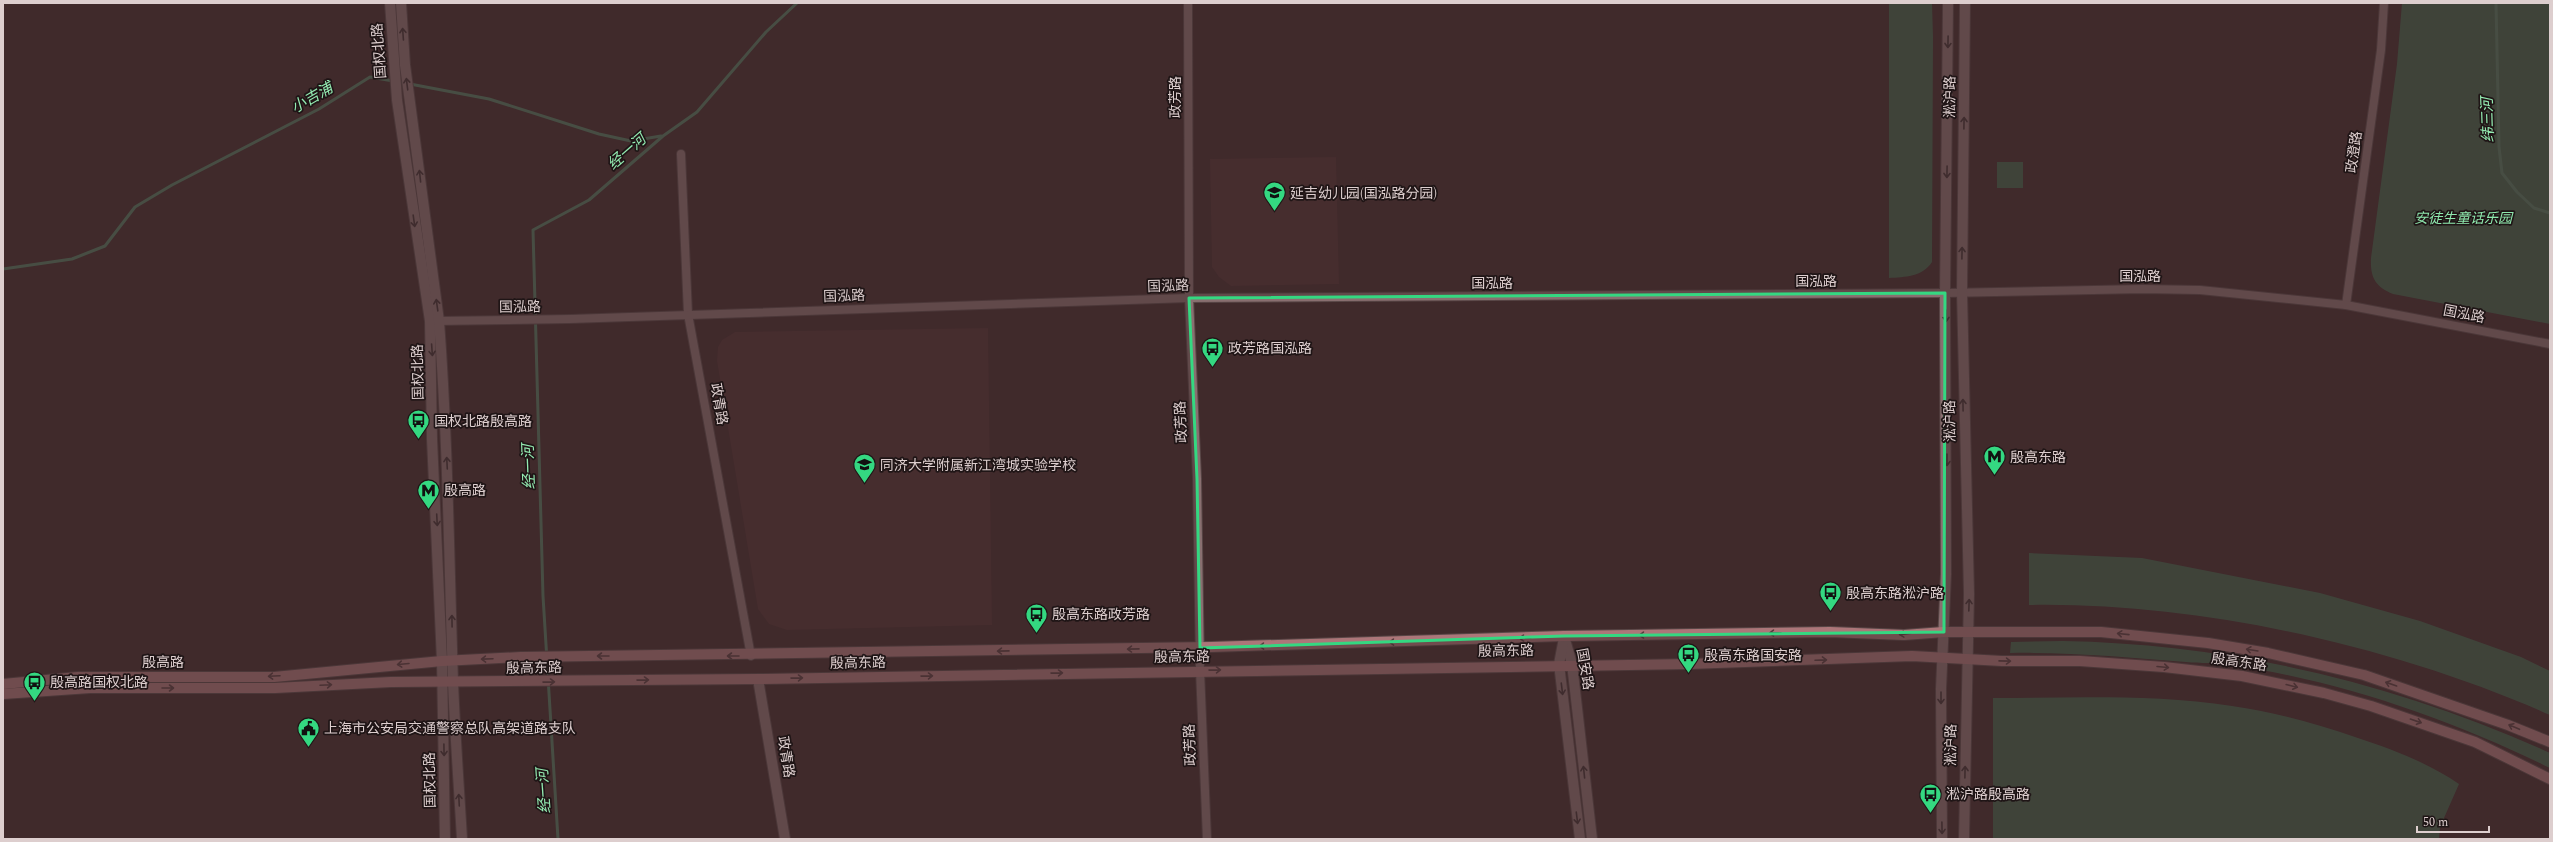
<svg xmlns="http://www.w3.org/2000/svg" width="2553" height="842" viewBox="0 0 2553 842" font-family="Spectral,'Noto Sans SC',serif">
<rect width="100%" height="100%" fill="#402a2b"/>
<g fill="#4e3132">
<polygon points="1336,157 1339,284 1231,286 1219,277 1212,267 1210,159"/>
<polygon points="988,328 992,625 787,630 769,624 758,609 717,361 718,347 722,340 735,332"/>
</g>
<g fill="#3f624b">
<path d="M1889 3H1932L1933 37 1932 262C1922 277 1905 277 1889 278Z"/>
<path d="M2402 3H2550V324L2393 294C2375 287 2370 277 2371 258L2397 64Z"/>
<rect x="1997" y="162" width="26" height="26"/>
<path d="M2029 553 2142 558 2320 593 2420 621 2521 657 2550 671V715C2394 646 2200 602 2029 605Z"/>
<path d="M2063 641C2231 644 2397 683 2550 753V768C2450 719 2341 681 2231 665 2216 662 2201 664 2186 662 2127 657 2069 652 2010 653L2011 642Z"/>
<path d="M1993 698C2072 698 2153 694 2232 706 2273 712 2315 723 2355 737 2391 749 2427 762 2459 784L2440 827 2439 839H1993Z"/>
</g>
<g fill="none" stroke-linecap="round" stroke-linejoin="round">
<g stroke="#507960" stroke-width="3">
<polyline points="2496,3 2499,147 2502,173 2517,192 2534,208 2550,213"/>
<polyline points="410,84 489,99 599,134 631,141 661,136"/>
<polyline points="3,269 72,259 105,246 135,207 172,185 319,109 370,77 405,83"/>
<polyline points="558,839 543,596 533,230 589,200 663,136 697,112 766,32 797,3"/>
</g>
<defs>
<g id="minor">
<polyline points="1188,3 1189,298 1197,479 1200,670 1207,839"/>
<polyline points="681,154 688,314 751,656"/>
<polyline points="2346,305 2381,50 2384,3"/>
<polyline points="434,321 570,319 1189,298 1945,293 2142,289 2200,290 2346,305 2550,344"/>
</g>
<g id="tertiary">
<polyline points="1564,636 1572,664 1592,839"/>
<polyline points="1564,638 1559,664 1580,839"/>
<polyline points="758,679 785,839"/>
</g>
<g id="secondary">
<polyline points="390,3 397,100 430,321 432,439 442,661 445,839"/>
<path d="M401 3 405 65 439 321C448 441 449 561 453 681 455 734 459 787 462 839"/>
<polyline points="1942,839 1941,689 1946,574 1945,293 1948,3"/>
<polyline points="1964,839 1969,594 1962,292 1965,3"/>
</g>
<g id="primary">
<polyline points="3,684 78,677 274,677 442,661 521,657 1211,647 1564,636 1830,632 1904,635 1944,632 2101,632 2208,643 2268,653 2364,675 2508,725 2550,742"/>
<polyline points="3,694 90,688 275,688 391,682 758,679 1689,664 1912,656 2002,661 2080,661 2164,667 2242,676 2324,693 2371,706 2475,742 2550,779"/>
</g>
</defs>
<use href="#minor" stroke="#594747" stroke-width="10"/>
<use href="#tertiary" stroke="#594747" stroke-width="12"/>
<use href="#secondary" stroke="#594747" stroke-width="12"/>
<use href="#primary" stroke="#594747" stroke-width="12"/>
<use href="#minor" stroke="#896f70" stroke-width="8"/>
<use href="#tertiary" stroke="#896f70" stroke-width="10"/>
<use href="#secondary" stroke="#896f70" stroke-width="10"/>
<use href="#primary" stroke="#ac7679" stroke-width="10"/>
</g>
<defs><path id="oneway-shaft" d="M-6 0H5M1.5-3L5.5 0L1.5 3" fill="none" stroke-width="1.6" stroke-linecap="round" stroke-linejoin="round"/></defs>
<g stroke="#3f3031">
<use href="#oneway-shaft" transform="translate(403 34) rotate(-94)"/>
<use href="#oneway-shaft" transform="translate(1948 42) rotate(91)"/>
<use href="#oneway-shaft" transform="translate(407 84) rotate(-97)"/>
<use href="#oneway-shaft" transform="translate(1964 123) rotate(-89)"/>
<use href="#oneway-shaft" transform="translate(1947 172) rotate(91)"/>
<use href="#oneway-shaft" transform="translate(420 176) rotate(-96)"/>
<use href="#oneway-shaft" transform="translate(414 221) rotate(82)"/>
<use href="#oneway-shaft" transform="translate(1962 253) rotate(-89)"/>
<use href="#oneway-shaft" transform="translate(437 305) rotate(-98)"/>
<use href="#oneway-shaft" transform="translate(1946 316) rotate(89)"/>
<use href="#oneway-shaft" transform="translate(432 350) rotate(86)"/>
<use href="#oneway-shaft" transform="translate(1963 405) rotate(-91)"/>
<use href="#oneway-shaft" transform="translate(1947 460) rotate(90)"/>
<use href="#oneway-shaft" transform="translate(447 463) rotate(-93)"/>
<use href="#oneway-shaft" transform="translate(437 520) rotate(87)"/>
<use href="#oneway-shaft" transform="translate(1969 605) rotate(-88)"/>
<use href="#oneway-shaft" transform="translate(452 621) rotate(-91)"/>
<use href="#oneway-shaft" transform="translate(1562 689) rotate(83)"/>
<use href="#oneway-shaft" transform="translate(1941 698) rotate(90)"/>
<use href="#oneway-shaft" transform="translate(444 750) rotate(89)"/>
<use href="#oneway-shaft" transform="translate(1584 772) rotate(-96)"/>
<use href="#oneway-shaft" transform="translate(1965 772) rotate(-89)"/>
<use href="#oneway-shaft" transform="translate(459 800) rotate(-93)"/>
<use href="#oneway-shaft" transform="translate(1577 818) rotate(83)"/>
<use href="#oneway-shaft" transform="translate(1942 828) rotate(89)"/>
</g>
<g stroke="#573c3e">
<use href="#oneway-shaft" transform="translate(1775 633) rotate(179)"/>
<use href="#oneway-shaft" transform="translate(1905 634) rotate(173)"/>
<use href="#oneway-shaft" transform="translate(2123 634) rotate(-174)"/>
<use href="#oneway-shaft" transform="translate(1645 635) rotate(179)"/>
<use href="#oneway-shaft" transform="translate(1525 638) rotate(178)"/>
<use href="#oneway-shaft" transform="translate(1395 642) rotate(178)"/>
<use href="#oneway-shaft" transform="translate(1265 646) rotate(178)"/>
<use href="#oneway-shaft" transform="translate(1133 649) rotate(179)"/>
<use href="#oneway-shaft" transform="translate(2252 650) rotate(-171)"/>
<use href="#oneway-shaft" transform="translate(1003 651) rotate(179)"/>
<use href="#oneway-shaft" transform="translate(603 656) rotate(180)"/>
<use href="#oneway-shaft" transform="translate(733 656) rotate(180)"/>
<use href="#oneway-shaft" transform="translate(487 659) rotate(178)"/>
<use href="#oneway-shaft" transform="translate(1821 660) rotate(-2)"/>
<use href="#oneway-shaft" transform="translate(2005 661) rotate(1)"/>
<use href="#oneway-shaft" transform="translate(403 664) rotate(175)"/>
<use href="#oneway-shaft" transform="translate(2163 667) rotate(5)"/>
<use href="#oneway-shaft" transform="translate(1215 670) rotate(-1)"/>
<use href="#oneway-shaft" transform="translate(1057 673) rotate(-1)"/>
<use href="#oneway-shaft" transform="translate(274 676) rotate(177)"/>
<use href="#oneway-shaft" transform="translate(927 676) rotate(-1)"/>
<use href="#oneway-shaft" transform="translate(797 678) rotate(-1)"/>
<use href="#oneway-shaft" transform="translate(643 680) rotate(-1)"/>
<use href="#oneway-shaft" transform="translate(549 682) rotate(-1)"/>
<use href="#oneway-shaft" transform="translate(2391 684) rotate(-161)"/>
<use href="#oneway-shaft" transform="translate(326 685) rotate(-3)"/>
<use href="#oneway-shaft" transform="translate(2292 686) rotate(14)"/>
<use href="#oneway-shaft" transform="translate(168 688)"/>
<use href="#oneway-shaft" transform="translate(2416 721) rotate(19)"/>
<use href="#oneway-shaft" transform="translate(2514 727) rotate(-157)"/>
</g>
<path d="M0 0H2553V842H0ZM1945 293 1944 632 1564 636 1200 648 1197 479 1189 298Z" fill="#402a2b" fill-opacity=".55" fill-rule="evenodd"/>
<path fill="none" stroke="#34d881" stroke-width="3" stroke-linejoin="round" d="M1945 293 1944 632 1564 636 1200 648 1197 479 1189 298Z"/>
<defs>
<symbol id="school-pin" viewBox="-11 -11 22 30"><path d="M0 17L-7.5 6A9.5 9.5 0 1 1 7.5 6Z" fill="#34d881" stroke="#1f1516"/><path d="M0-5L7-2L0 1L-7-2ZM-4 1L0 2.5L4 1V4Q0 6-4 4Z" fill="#111"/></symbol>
<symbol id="bus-pin" viewBox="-11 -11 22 30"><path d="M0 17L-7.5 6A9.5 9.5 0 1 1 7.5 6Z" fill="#34d881" stroke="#1f1516"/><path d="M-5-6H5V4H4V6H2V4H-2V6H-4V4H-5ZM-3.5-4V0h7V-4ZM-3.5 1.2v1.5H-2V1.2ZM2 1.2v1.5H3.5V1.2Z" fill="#111"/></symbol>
<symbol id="metro-pin" viewBox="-11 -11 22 30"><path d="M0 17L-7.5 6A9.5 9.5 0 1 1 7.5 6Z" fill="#34d881" stroke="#1f1516"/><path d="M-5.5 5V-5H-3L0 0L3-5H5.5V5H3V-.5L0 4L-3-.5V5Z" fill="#111"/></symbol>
<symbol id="civic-pin" viewBox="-11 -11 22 30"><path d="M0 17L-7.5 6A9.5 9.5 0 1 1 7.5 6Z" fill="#34d881" stroke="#1f1516"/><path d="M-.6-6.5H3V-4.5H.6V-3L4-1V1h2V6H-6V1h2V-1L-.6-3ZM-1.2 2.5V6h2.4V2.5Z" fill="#111"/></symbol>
</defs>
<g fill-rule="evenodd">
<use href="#school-pin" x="1262" y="180" width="25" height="34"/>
<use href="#bus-pin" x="1200" y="336" width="25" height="34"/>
<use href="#bus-pin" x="406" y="408" width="25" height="34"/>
<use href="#metro-pin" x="1982" y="444" width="25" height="34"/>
<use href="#school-pin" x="852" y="452" width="25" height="34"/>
<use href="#metro-pin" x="416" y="478" width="25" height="34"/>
<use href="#bus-pin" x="1818" y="580" width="25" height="34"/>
<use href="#bus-pin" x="1024" y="602" width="25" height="34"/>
<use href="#bus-pin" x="1676" y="642" width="25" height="34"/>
<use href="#bus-pin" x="22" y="670" width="25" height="34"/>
<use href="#civic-pin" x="296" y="716" width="25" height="34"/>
<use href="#bus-pin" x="1918" y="782" width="25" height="34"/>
</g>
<g text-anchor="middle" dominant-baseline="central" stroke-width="3.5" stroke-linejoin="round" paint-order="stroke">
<g font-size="14" fill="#ddcece" stroke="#1f1516">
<text transform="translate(379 51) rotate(-94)">国权北路</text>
<text transform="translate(1175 97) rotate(-90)">政芳路</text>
<text transform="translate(1950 97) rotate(-89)">淞沪路</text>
<text transform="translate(2354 152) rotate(-82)">政澄路</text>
<text x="2140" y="276">国泓路</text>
<text x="1816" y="281">国泓路</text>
<text x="1492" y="283">国泓路</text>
<text transform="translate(1168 286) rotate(-2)">国泓路</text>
<text transform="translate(844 296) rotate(-2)">国泓路</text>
<text transform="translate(520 307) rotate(-1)">国泓路</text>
<text transform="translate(2464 314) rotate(11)">国泓路</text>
<text transform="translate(418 372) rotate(-91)">国权北路</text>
<text transform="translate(719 404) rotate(80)">政青路</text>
<text transform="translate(1950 421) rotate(-91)">淞沪路</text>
<text transform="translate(1181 422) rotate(-93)">政芳路</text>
<text transform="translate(1506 651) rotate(-1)">殷高东路</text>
<text transform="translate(1182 657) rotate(-1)">殷高东路</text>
<text x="163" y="662">殷高路</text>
<text transform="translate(2239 662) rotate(8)">殷高东路</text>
<text transform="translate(858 663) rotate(-1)">殷高东路</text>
<text transform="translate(534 668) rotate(-1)">殷高东路</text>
<text transform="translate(1585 669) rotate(80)">国安路</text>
<text transform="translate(1190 745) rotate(-92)">政芳路</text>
<text transform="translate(1951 745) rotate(-89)">淞沪路</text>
<text transform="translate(786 757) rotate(81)">政青路</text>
<text transform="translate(430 780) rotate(-91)">国权北路</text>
</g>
<g font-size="14" fill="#ddcece" stroke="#1f1516" text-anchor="start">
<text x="1290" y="193">延吉幼儿园(国泓路分园)</text>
<text x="1228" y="348">政芳路国泓路</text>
<text x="434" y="421">国权北路殷高路</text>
<text x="2010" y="457">殷高东路</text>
<text x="880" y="465">同济大学附属新江湾城实验学校</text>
<text x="444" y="490">殷高路</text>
<text x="1846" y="593">殷高东路淞沪路</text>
<text x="1052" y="614">殷高东路政芳路</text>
<text x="1704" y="655">殷高东路国安路</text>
<text x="50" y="682">殷高路国权北路</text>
<text x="324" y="728">上海市公安局交通警察总队高架道路支队</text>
<text x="1946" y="794">淞沪路殷高路</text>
</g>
<g font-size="14" font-style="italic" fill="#8ee7ad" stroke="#1f1516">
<text x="2463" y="218">安徒生童话乐园</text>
</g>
<g font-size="15" font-style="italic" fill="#94ecb2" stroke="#1f1516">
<text transform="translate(312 98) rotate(-30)">小吉浦</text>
<text transform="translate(2488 120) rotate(-92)">纬三河</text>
<text transform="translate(627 152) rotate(-41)">经一河</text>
<text transform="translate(529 467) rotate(-92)">经一河</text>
<text transform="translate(544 791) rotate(-94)">经一河</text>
</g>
</g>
<rect width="2553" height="842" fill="none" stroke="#ddcece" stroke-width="8"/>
<path d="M2417 826v6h72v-6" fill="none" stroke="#ddcece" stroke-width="2"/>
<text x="2423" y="826" font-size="12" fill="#ddcece" stroke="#1f1516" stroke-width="3" paint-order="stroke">50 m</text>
</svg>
